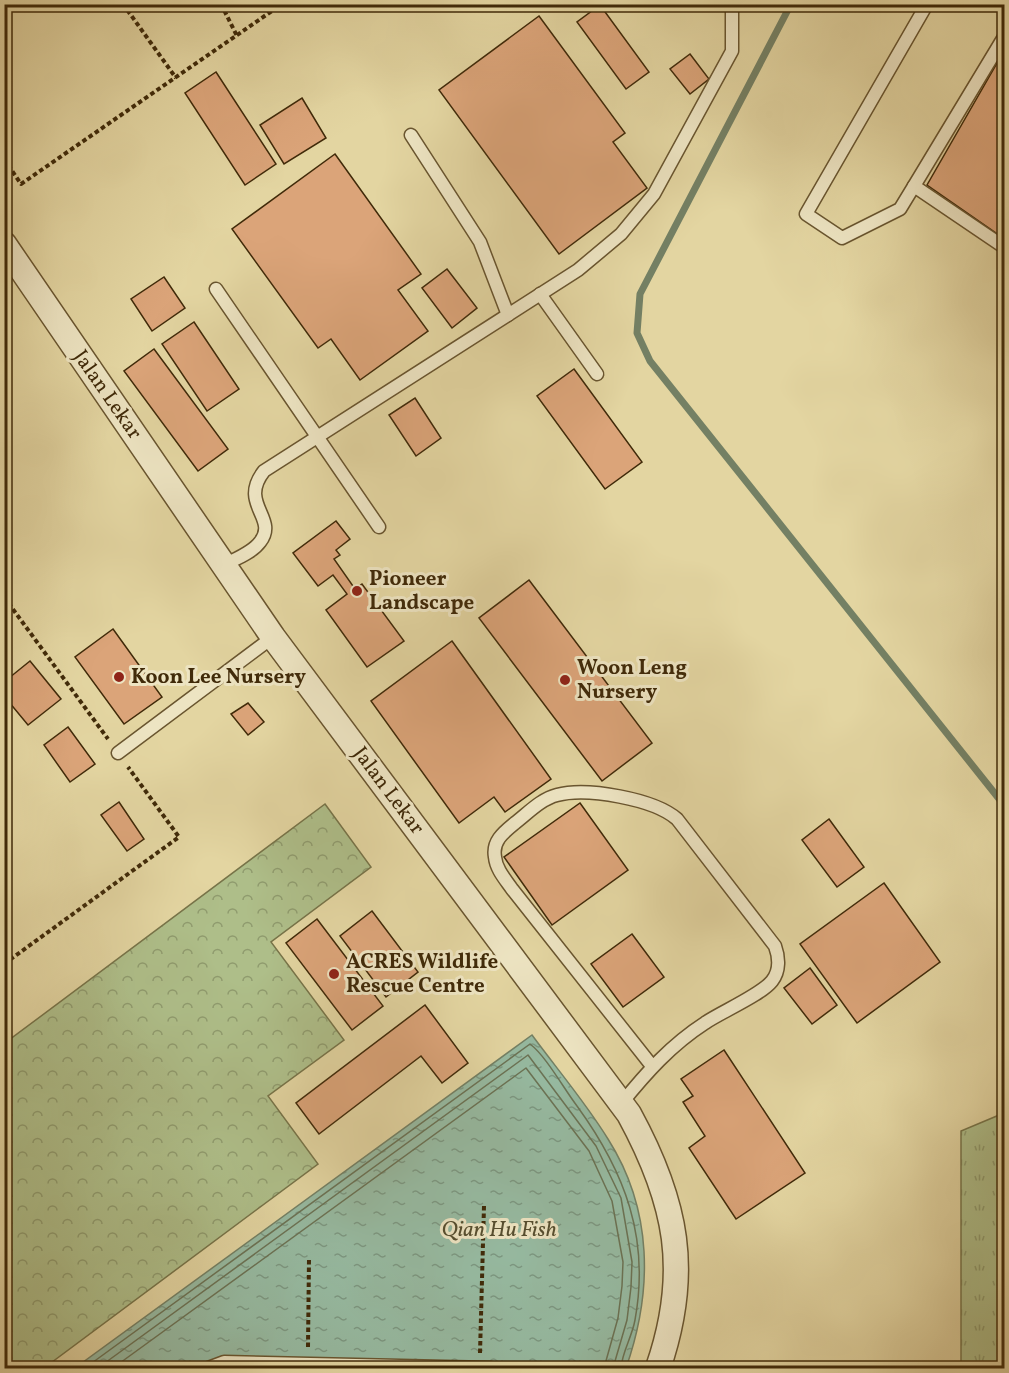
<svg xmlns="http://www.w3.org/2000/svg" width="1009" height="1373" viewBox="0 0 1009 1373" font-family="Vollkorn,serif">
<defs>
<pattern id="grass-tufts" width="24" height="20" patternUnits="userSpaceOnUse" patternTransform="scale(1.5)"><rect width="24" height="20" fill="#aebe89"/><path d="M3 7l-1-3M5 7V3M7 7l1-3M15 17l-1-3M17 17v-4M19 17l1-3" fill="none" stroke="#8f9b6e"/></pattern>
<pattern id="forest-crowns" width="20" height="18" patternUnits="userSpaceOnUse" patternTransform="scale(1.5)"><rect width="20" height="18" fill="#aebe89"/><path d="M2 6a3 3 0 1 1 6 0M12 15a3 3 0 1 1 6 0" fill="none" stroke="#8f9b6e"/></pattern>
<pattern id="water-ripples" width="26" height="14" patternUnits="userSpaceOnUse" patternTransform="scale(1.5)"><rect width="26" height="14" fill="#96b9a0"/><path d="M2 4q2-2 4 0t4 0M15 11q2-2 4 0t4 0" fill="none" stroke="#7c9781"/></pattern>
</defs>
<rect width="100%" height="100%" fill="#e3d5a1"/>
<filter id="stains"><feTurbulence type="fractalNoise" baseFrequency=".00333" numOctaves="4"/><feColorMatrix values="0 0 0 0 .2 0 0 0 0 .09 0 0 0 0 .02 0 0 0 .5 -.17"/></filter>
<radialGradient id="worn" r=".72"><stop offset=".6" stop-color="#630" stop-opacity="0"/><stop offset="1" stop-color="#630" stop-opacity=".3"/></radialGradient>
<polygon fill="url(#grass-tufts)" stroke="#777449" stroke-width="1.5" points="1004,1113 1004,1368 961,1368 961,1131"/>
<polygon fill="url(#forest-crowns)" stroke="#777449" stroke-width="1.5" points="325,804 371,867 271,942 344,1040 268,1096 318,1164 44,1368 5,1368 5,1043"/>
<path fill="url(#water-ripples)" stroke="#748064" stroke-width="1.5" d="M532 1035C557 1069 586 1103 608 1139 653 1210 653 1291 626 1368H75Z"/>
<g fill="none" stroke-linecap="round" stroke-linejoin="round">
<g stroke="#6b7254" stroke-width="1.5">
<path d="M85 1368 530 1044C546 1056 564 1089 577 1106 625 1172 650 1238 635 1320 632 1337 622 1352 621 1368"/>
<polyline points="98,1368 528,1055 596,1146 621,1198 632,1262 631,1287 627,1320 613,1368"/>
<polyline points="113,1368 526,1068 589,1151 612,1201 623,1262 622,1286 618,1318 604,1368"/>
</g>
<polyline stroke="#748064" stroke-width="7" points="791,4 640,294 637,333 650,361 1004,805"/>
</g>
<g fill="#dba479" stroke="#402a09" stroke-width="1.5">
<polygon points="600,5 649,72 626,89 577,22"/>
<polygon points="539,16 625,133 613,142 647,188 559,254 439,90"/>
<polygon points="1004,51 1004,226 999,235 927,185"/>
<polygon points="690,54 709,79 690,94 670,69"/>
<polygon points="216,72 276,164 245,185 185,93"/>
<polygon points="302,98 326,138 284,164 260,125"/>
<polygon points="335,154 421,274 398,290 428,331 360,380 331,339 318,348 232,229"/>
<polygon points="447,269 477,308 452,328 422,288"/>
<polygon points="164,277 185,308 152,331 131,299"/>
<polygon points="194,322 239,389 207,411 162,344"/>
<polygon points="154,349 228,449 198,471 124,371"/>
<polygon points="574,369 642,462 605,489 537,396"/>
<polygon points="415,398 441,438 416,456 389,415"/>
<polygon points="336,521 350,539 336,550 340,555 334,559 355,589 362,584 404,641 367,667 326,610 347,594 333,575 318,586 293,553"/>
<polygon points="529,580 652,743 602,781 479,618"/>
<polygon points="113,629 162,697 124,724 75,657"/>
<polygon points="452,641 551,779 505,812 494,797 459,823 371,701"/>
<polygon points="30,661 61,699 28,725 4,696 4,682"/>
<polygon points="248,703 264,722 248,735 231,714"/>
<polygon points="68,727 95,764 70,782 44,745"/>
<polygon points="119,802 144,839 127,851 101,815"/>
<polygon points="580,803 628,870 552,925 504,857"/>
<polygon points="829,819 864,867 837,887 802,840"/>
<polygon points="884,883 940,962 857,1023 800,944"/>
<polygon points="372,911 418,972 386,997 340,936"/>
<polygon points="317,919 383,1006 352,1030 286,943"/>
<polygon points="632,934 664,977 623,1007 591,964"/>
<polygon points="810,968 837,1005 812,1024 784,988"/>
<polygon points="425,1005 468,1063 442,1083 421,1056 319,1134 296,1103"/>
<polygon points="724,1050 805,1173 736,1219 689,1148 705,1136 683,1102 693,1096 681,1079"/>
</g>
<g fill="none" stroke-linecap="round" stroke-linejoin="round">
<defs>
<g id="lane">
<polyline points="1004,37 914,186 1004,247"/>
<polyline points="411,135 480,242 508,315"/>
<polyline points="914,186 900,209 842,238 806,214 927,4"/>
<polyline points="216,289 379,527"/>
<polyline points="540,294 597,374"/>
<path d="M224 565C235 559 252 553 260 542 279 518 238 504 264 471L578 270 621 234 654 194 732 51V4"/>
<polyline points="118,753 273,637"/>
<path d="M621 1104C646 1073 671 1045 705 1023 721 1012 761 995 772 981 780 971 779 957 775 946L677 819C654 799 587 787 557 795 541 799 528 813 515 823 504 832 492 841 495 857 496 869 505 879 512 889L652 1066"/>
<polyline points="208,1368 224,1362 491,1368"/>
</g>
<path id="street" d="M4 244 273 637 629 1114C677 1202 691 1272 658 1368"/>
</defs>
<use href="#lane" stroke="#69552f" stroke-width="15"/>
<use href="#street" stroke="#69552f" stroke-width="27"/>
<g stroke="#402a09" stroke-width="4" stroke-dasharray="4.5 3" stroke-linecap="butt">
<polyline points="123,4 176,78"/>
<polyline points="221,4 237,36"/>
<polyline points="4,159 21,184 282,4"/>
<polyline points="4,597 108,739"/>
<polyline points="4,964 179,837 128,767"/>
<polyline points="308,1347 309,1259"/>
<polyline points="480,1353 484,1206"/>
</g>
<use href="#lane" stroke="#ede4c2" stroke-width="12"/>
<use href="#street" stroke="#ede4c2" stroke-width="24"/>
</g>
<g fill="#8f2418" stroke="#ede4c2" stroke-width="2">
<circle cx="357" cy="591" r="6"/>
<circle cx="119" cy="677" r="6"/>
<circle cx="565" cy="680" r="6"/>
<circle cx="334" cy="974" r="6"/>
</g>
<g text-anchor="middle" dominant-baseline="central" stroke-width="6" stroke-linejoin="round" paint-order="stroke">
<g font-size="21" fill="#402a09" stroke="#ede4c2">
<text transform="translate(107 395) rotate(55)">Jalan Lekar</text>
<text transform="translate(388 791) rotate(53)">Jalan Lekar</text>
</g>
<g font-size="21" font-weight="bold" fill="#402a09" stroke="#ede4c2" text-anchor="start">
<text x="369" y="579">Pioneer<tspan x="369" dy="24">Landscape</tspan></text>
<text x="577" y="668">Woon Leng<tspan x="577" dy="24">Nursery</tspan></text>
<text x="131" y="677">Koon Lee Nursery</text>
<text x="346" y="962">ACRES Wildlife<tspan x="346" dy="24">Rescue Centre</tspan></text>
</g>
<g font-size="22" font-style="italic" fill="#564e2f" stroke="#ede4c2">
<text x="499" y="1230">Qian Hu Fish</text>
</g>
</g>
<rect width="1009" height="1373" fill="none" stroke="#e3d5a1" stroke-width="24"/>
<rect x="6" y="6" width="997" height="1361" fill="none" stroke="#402a09" stroke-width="3"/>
<rect x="12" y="12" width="985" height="1349" fill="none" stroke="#402a09" stroke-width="1.5"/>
<rect width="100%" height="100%" filter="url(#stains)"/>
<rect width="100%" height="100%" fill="url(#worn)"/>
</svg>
